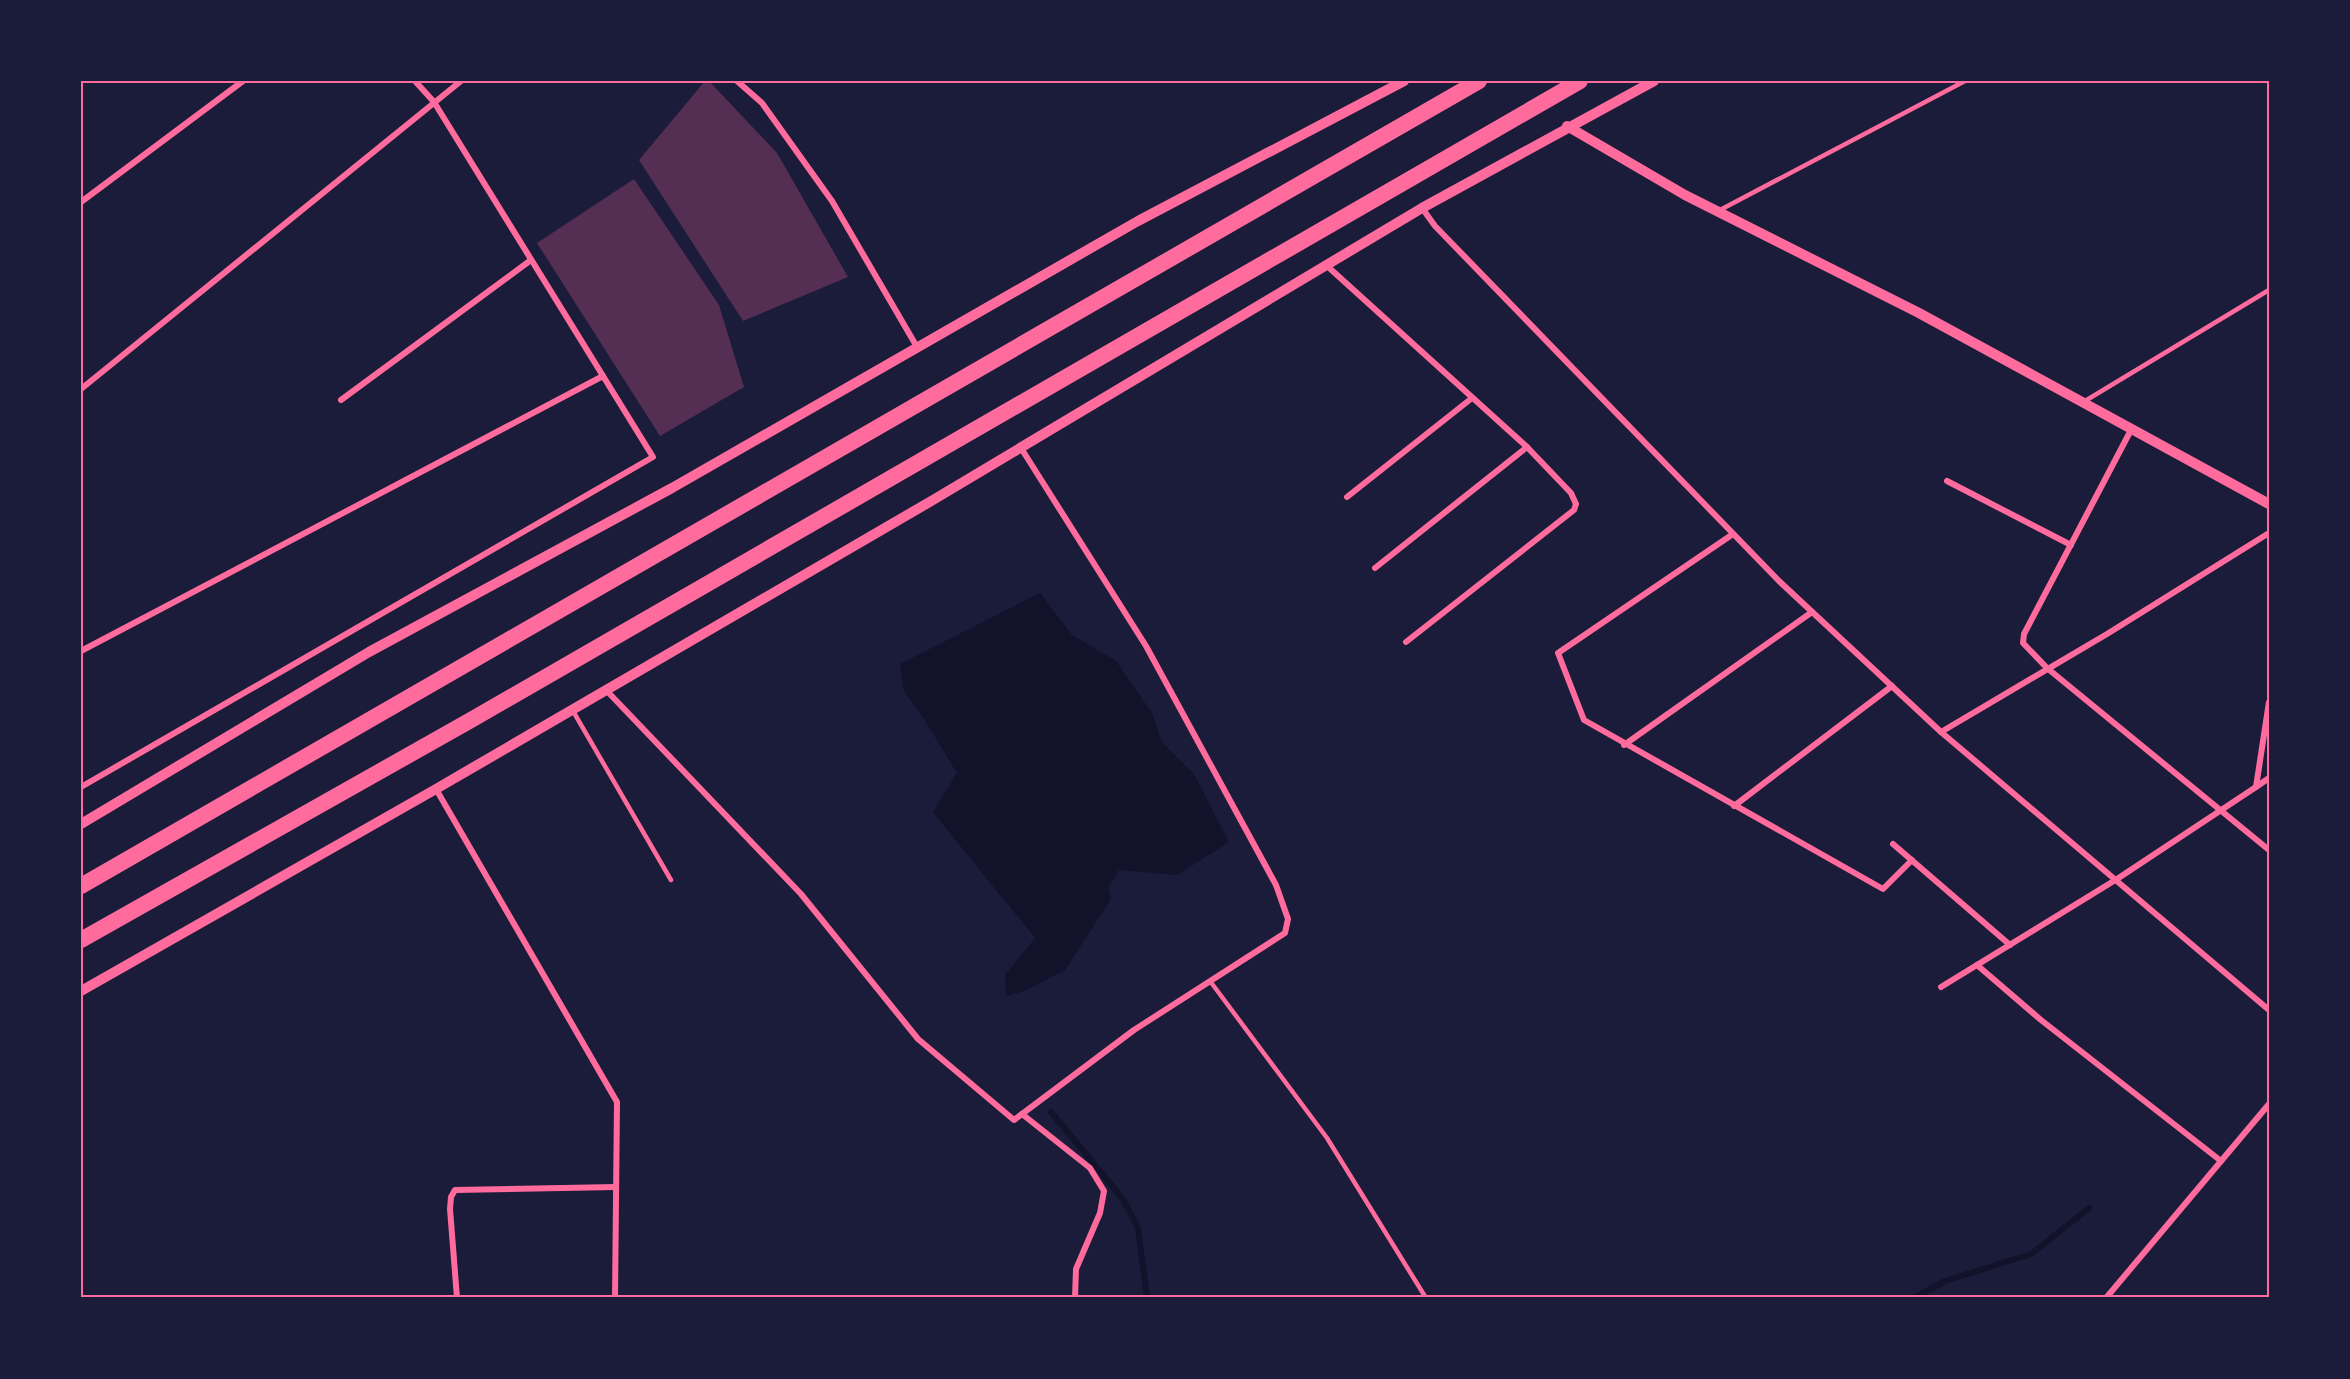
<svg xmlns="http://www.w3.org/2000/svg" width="2350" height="1379" viewBox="0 0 2350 1379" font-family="'Nunito Sans',sans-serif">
<rect width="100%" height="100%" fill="#1b1b3a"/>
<polygon fill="#12122b" points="1040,593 1072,635 1116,661 1152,713 1161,741 1194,774 1229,842 1177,875 1119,870 1108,888 1111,899 1065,970 1024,991 1006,996 1005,975 1035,938 933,812 957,773 923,717 904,691 900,664"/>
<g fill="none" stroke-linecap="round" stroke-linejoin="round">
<g stroke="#12122b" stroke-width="6">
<polyline points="1051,1112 1123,1199 1138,1228 1147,1298"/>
<polyline points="1914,1298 1945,1281 2031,1254 2089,1208"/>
</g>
</g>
<g fill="#542f53">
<polygon points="705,81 709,81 777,153 848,277 743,321 639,160"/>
<polygon points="634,179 719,305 744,387 660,436 537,243"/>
</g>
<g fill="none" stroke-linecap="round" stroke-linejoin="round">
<g stroke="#ff6b9d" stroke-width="4.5">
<polyline points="1720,210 1965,81"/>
<polyline points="2085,401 2269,290"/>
<polyline points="573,711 671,880"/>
<polyline points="1210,981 1327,1138 1426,1298"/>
</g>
<g stroke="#ff6b9d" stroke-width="6">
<polyline points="737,81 762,103 832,201 917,347"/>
<polyline points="81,202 243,81"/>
<polyline points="1422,208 1435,226 1779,581 1941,732 2269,1010"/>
<polyline points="1326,265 1527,447 1571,493 1576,504 1574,510 1406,642"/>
<polyline points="81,389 461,81"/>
<polyline points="341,400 531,260"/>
<polyline points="2131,430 2024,634 2023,643 2047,668 2269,850"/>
<polyline points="1947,481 2071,545"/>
<polyline points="1347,497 1472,398"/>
<polyline points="1733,534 1558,653 1584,720 1883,889 1912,860"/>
<polyline points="1375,568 1527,447"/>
<polyline points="81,651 603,376"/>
<polyline points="606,690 801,894 918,1039 1014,1120 1134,1030 1285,933 1288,919 1276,885 1146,646 1021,448"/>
<polyline points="1941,732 2107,634 2269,533"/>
<polyline points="1624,745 1812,612"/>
<polyline points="81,787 653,457 434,102 415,81"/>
<polyline points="2256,787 2269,778"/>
<polyline points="436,789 617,1102 615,1298"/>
<polyline points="1734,806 1892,686"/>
<polyline points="1893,844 2010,945"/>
<polyline points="1977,965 2041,1020 2221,1161"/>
<polyline points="1941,987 2117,879 2256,787 2269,702"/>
<polyline points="1022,1114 1090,1168 1104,1191 1100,1213 1076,1269 1075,1298"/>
<polyline points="457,1298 450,1209 451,1197 455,1190 616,1187"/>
<polyline points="2106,1298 2269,1104"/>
</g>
<g stroke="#ff6b9d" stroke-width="10">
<polyline points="1567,126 1685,195 1919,313 2269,504"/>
<polyline points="81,824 369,652 672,488 1138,221 1404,81"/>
<polyline points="81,991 436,789 933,500 1422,208 1654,81"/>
</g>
<g stroke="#ff6b9d" stroke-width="16">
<polyline points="81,886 1479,81"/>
<polyline points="81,940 471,720 1580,81"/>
</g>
</g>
<rect width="2350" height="1379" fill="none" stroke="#1b1b3a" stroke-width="165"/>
<rect x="82" y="82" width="2186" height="1214" fill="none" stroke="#ff6b9d" stroke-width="2"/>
</svg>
